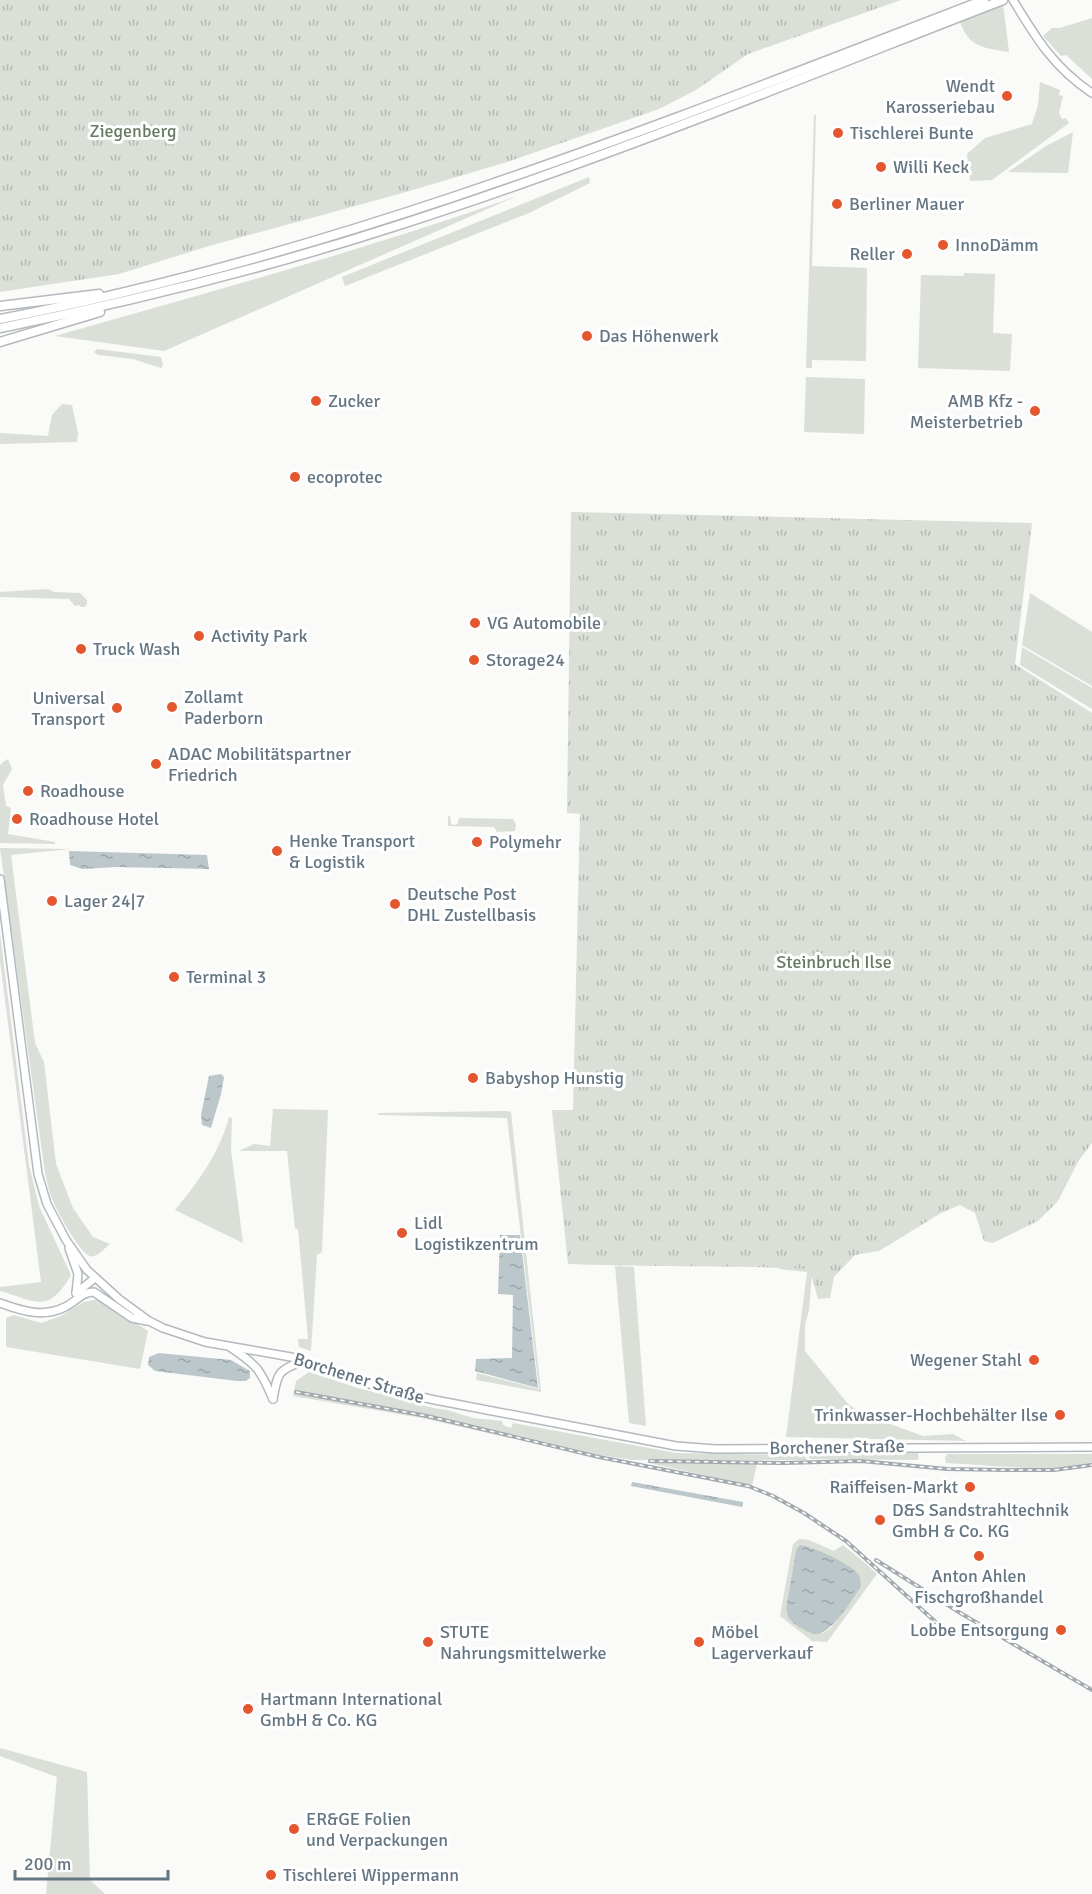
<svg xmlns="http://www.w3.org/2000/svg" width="1092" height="1894" viewBox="0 0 1092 1894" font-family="Signika,sans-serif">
<defs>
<pattern id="park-tufts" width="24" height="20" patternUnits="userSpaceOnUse" patternTransform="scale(1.5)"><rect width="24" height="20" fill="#dadfd7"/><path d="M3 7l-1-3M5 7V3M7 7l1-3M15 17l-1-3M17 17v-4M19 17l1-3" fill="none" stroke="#b4b9b4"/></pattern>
<pattern id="water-ripples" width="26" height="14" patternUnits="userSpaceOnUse" patternTransform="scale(1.5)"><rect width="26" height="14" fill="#bbc7cb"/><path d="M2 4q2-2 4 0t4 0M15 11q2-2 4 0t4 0" fill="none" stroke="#9ca6aa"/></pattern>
</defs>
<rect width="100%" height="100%" fill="#fafaf8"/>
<g fill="#dadfd7" fill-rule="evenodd">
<path d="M1003 4 1009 52C972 47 966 43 955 8Z"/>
<polygon points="1092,18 1092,79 1066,55 1061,56 1043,36 1052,28 1060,28"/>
<polygon points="1040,82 1060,90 1059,95 1063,96 1059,113 1062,119 1066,118 1069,123 992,180 970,181 967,154 985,138 1032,124 1038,105"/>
<polygon points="814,115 816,115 812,266 867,268 866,361 812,360 812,368 806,368"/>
<polygon points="1073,132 1068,173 1008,172 1046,146"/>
<polygon points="589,177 590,183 529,213 345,286 342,277"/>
<path d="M517 196 164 351 55 336C210 292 365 250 517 196Z"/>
<polygon points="964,273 995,274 993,333 1012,334 1010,371 918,368 921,275 964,276"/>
<polygon points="97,349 161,357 163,365 161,368 133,359 98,355 94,352"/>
<polygon points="806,377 865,379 864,434 804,432"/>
<polygon points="62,404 72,405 78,433 77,442 0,444 0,433 48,436 52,415"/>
<polygon points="48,589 54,592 80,593 87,600 87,603 85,607 81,607 79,605 75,606 69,599 0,597 0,592"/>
<polygon points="1030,593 1092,632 1092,686 1022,645"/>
<polygon points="1022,647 1092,688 1092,709 1020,665"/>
<polygon points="8,759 12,769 3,785 6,806 11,808 8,834 55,842 55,844 0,843 0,766 2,763"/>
<polygon points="448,816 450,816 451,824 456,825 458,823 459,818 513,819 516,824 515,831 497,832 494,827 448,826"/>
<path d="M0 848 70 849 11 855 35 1043 44 1062 56 1164 73 1208 93 1237 110 1244C104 1248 98 1258 90 1256 81 1255 57 1211 53 1201 49 1192 47 1182 45 1173Z"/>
<path d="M0 934 29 1165 39 1206 71 1275C48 1315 36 1301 0 1291V1287L41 1282 0 961Z"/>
<polygon points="273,1109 328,1110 322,1252 317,1255 311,1351 299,1347 298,1339 308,1339 298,1229 295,1229 287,1151 239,1151 254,1144 270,1146"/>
<polygon points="507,1111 511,1112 541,1392 476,1380 477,1373 539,1389 507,1118 378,1115 378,1113"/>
<path d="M229 1117 232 1118 231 1150 243 1243 175 1210C199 1181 219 1154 229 1117Z"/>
<polygon points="814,1251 809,1310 805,1325 805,1351 848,1404 863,1414 923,1436 953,1434 966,1441 786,1437 807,1272 779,1269 781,1259"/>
<polygon points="615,1266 634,1267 646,1426 629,1423"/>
<polygon points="99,1299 148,1331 140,1369 6,1347 6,1318 14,1315 41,1323 61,1316 84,1302"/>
<polygon points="309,1372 358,1388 433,1408 447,1410 473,1418 502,1421 503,1425 511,1428 513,1423 676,1453 803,1455 808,1460 632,1460 600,1455 512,1434 510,1438 422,1418 293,1396 296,1381"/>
<polygon points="918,1453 919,1458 917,1460 810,1459 809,1457 810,1454"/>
<path d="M948 1454H1092V1464C1044 1473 995 1465 946 1463L945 1457Z"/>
<polygon points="645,1462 660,1463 757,1464 752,1486"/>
<path d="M799 1539 809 1540 834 1551 843 1545 865 1563 877 1574 827 1642 812 1641 780 1616 793 1544ZM796 1550 861 1580V1587L831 1628 823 1633 791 1622 786 1608Z"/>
<polygon points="0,1748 87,1772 90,1880 105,1894 46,1894 57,1777 0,1756"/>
</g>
<g fill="url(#park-tufts)">
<polygon points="0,0 901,0 748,54 696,90 659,109 507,162 406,192 209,246 119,274 0,292"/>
<path d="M571 512 1032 523 1015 664 1092 713V1143L1079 1160 1058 1201 1038 1221 993 1243 984 1241 975 1213 960 1205 941 1213 879 1251 855 1255 834 1277 830 1298 818 1299 810 1269C730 1265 649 1267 568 1264L552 1110H573L580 814 567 813Z"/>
</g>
<g fill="url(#water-ripples)">
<polygon points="69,851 207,855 209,869 116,867 82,869 70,865"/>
<polygon points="221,1074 224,1077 221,1094 211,1128 202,1125 201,1115 209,1076"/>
<polygon points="500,1235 520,1235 538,1388 475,1371 476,1359 512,1358 513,1295 498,1294"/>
<polygon points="159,1353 231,1360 250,1371 250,1378 246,1381 237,1381 155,1371 148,1365 149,1357"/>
<polygon points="632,1482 743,1502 743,1505 742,1507 631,1486"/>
<path d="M800 1545C813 1547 849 1563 857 1573 861 1577 861 1582 861 1587 852 1599 832 1634 816 1634 811 1634 807 1631 803 1629 791 1622 789 1622 786 1608L796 1550Z"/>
</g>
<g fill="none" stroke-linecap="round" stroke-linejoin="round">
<defs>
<g id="secondary">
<path d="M1013 0C1036 38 1054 68 1092 93"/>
<polyline points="0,879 38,1174 47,1204 66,1240 87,1270 119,1299 149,1321 163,1328 205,1342 291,1357 384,1389 435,1400 676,1446 715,1449 1092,1447"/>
<polyline points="69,1248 78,1274 76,1293"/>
<polyline points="76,1293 95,1278"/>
<path d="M0 1303C22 1311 43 1318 65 1307 76 1302 81 1292 94 1292L132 1318 147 1321"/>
<path d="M230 1347C257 1365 260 1369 273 1399"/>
<path d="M273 1399C278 1372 277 1371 303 1361"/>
</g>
<g id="highway">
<polyline points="0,306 99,294"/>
<path d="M0 319C340 254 661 124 984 0"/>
<path d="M0 328C134 301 266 268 396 226 602 160 802 78 1003 0"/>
<polyline points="0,342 100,312"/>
</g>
</defs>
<use href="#secondary" stroke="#b3babf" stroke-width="10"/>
<use href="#highway" stroke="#b4b9bd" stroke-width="11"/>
<use href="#secondary" stroke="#fff" stroke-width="7"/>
<use href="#highway" stroke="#fff" stroke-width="8"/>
<defs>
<g id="rail">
<polyline points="296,1392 427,1416 599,1457 748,1486 773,1496 804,1513 846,1541 950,1635"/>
<polyline points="650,1461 784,1463 861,1461 947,1469 1007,1470 1054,1470 1092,1465"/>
<polyline points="876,1560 962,1614 1092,1690"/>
</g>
</defs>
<use href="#rail" stroke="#a2aab0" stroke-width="4"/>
<use href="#rail" stroke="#fff" stroke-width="1.5" stroke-dasharray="4.5" stroke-linecap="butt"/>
</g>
<g fill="#e4572e" stroke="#fff" stroke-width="2">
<circle cx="1007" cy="96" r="6"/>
<circle cx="838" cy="133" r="6"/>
<circle cx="881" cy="167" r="6"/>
<circle cx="837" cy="204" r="6"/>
<circle cx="943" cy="245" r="6"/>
<circle cx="907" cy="254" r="6"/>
<circle cx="587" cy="336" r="6"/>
<circle cx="316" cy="401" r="6"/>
<circle cx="1035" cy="411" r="6"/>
<circle cx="295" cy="477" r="6"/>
<circle cx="475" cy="623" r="6"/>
<circle cx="199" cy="636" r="6"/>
<circle cx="81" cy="649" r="6"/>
<circle cx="474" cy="660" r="6"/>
<circle cx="172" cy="707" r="6"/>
<circle cx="117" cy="708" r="6"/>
<circle cx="156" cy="764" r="6"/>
<circle cx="28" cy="791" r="6"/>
<circle cx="17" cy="819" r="6"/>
<circle cx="477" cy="842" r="6"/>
<circle cx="277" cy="851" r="6"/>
<circle cx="52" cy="901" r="6"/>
<circle cx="395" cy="904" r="6"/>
<circle cx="174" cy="977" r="6"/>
<circle cx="473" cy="1078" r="6"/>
<circle cx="402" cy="1233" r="6"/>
<circle cx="1034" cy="1360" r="6"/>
<circle cx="1060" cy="1415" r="6"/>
<circle cx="970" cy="1487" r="6"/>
<circle cx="880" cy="1520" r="6"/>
<circle cx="979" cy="1556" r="6"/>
<circle cx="1061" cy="1630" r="6"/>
<circle cx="428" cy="1642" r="6"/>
<circle cx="699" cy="1642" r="6"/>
<circle cx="248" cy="1709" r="6"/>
<circle cx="294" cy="1829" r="6"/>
<circle cx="271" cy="1875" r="6"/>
</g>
<g text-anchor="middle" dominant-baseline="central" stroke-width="6" stroke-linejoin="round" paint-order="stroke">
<g font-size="18" fill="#657683" stroke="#fff" text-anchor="start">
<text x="995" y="86" text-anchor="end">Wendt<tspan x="995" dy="21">Karosseriebau</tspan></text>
<text x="850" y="133">Tischlerei Bunte</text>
<text x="893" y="167">Willi Keck</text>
<text x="849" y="204">Berliner Mauer</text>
<text x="955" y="245">InnoDämm</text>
<text x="895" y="254" text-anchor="end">Reller</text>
<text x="599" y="336">Das Höhenwerk</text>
<text x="328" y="401">Zucker</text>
<text x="1023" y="401" text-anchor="end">AMB Kfz -<tspan x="1023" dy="21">Meisterbetrieb</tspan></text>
<text x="307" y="477">ecoprotec</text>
<text x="487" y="623">VG Automobile</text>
<text x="211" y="636">Activity Park</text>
<text x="93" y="649">Truck Wash</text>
<text x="486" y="660">Storage24</text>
<text x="184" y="697">Zollamt<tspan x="184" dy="21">Paderborn</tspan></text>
<text x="105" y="698" text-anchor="end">Universal<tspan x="105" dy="21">Transport</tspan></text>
<text x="168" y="754">ADAC Mobilitätspartner<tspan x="168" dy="21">Friedrich</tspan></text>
<text x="40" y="791">Roadhouse</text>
<text x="29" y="819">Roadhouse Hotel</text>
<text x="289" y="841">Henke Transport<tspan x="289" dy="21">&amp; Logistik</tspan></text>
<text x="489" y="842">Polymehr</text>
<text x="407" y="894">Deutsche Post<tspan x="407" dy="21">DHL Zustellbasis</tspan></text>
<text x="64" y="901">Lager 24|7</text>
<text x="186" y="977">Terminal 3</text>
<text x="485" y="1078">Babyshop Hunstig</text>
<text x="414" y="1223">Lidl<tspan x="414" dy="21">Logistikzentrum</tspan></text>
<text x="1022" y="1360" text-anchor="end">Wegener Stahl</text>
<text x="1048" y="1415" text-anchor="end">Trinkwasser-Hochbehälter Ilse</text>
<text x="958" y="1487" text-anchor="end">Raiffeisen-Markt</text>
<text x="892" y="1510">D&amp;S Sandstrahltechnik<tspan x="892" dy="21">GmbH &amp; Co. KG</tspan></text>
<text x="979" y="1576" text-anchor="middle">Anton Ahlen<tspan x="979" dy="21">Fischgroßhandel</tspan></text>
<text x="1049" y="1630" text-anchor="end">Lobbe Entsorgung</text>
<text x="440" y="1632">STUTE<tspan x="440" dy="21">Nahrungsmittelwerke</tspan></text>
<text x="711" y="1632">Möbel<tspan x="711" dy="21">Lagerverkauf</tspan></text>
<text x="260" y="1699">Hartmann International<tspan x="260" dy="21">GmbH &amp; Co. KG</tspan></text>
<text x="306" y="1819">ER&amp;GE Folien<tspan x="306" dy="21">und Verpackungen</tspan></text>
<text x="283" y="1875">Tischlerei Wippermann</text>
</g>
<g font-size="18" fill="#687a64" stroke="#fff">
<text x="133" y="131">Ziegenberg</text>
<text x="834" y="962">Steinbruch Ilse</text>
</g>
<g font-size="18" fill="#657683" stroke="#fff">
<text transform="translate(359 1378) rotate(17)">Borchener Straße</text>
<text transform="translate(837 1447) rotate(-1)">Borchener Straße</text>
</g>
</g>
<path d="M15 1870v9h153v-9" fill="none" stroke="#657683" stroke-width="3"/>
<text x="24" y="1870" font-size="18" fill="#657683" stroke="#ffffff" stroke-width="4.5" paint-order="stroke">200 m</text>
</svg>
